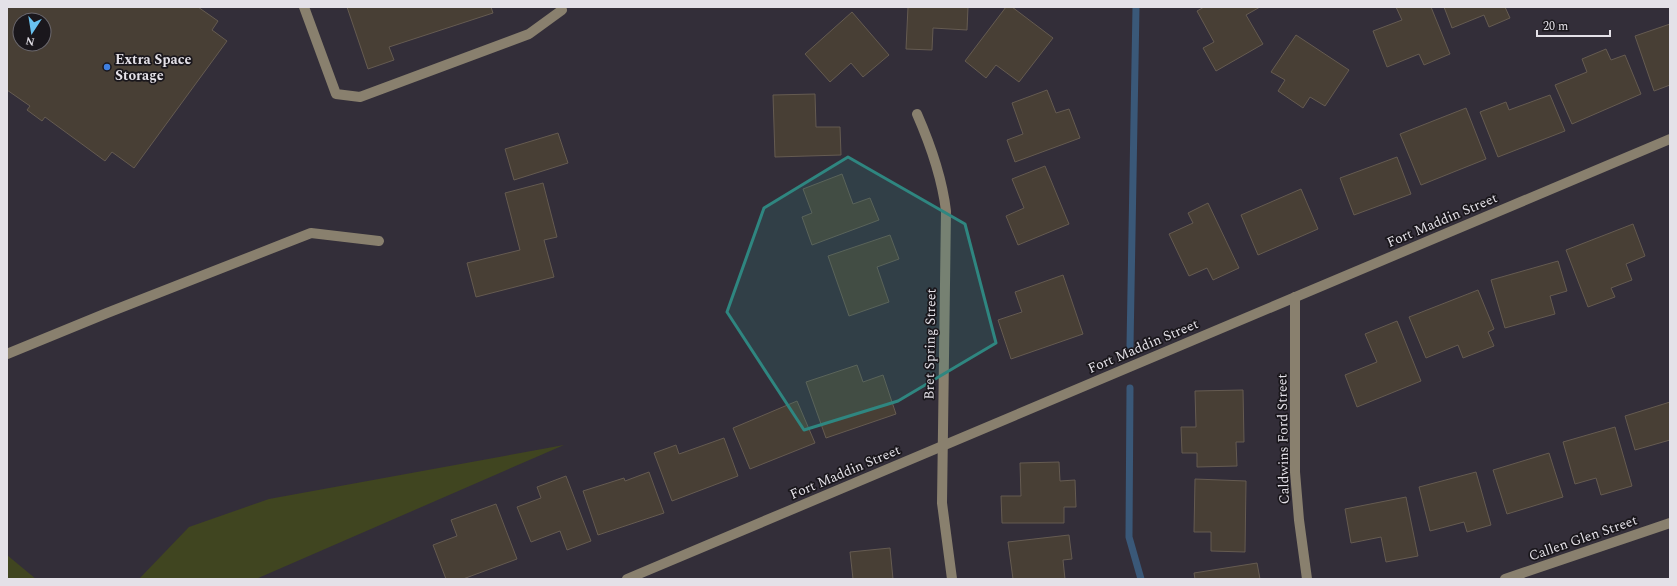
<svg xmlns="http://www.w3.org/2000/svg" width="1677" height="586" viewBox="0 0 1677 586" font-family="Spectral,serif">
<rect width="100%" height="100%" fill="#332e39"/>
<g fill="#404520">
<polygon points="564,445 256,579 139,579 189,527 269,499"/>
<polygon points="7,555 36,579 7,579"/>
</g>
<g fill="none" stroke-linecap="round" stroke-linejoin="round">
<g stroke="#3a5878" stroke-width="7">
<polyline points="1130,346 1136,7"/>
<polyline points="1130,388 1129,537 1141,579"/>
</g>
</g>
<g fill="#483f35" stroke="#655b51" fill-rule="evenodd">
<path d="M7 7H198L218 21 212 30 227 41 134 168 112 152 105 161 45 117 42 121 27 110 30 106 7 90ZM20 20H44V44H20Z"/>
<polygon points="347,7 491,7 493,13 389,47 394,60 368,69"/>
<polygon points="908,7 968,7 967,30 933,28 932,50 906,49"/>
<polygon points="1006,7 1012,7 1053,38 1019,82 996,65 986,78 965,61"/>
<polygon points="1204,7 1260,7 1246,15 1263,44 1216,71 1203,48 1214,42 1197,11"/>
<polygon points="1396,7 1431,7 1450,54 1424,65 1419,54 1387,67 1373,31 1402,20"/>
<polygon points="1444,7 1505,7 1510,18 1489,27 1484,15 1452,28"/>
<polygon points="852,12 889,55 863,77 851,63 830,82 805,54"/>
<polygon points="1670,24 1670,85 1654,91 1635,36"/>
<polygon points="1296,35 1349,70 1325,106 1310,97 1303,108 1278,91 1285,80 1271,72"/>
<polygon points="1606,49 1611,60 1625,55 1641,94 1572,124 1555,85 1587,72 1582,59"/>
<polygon points="1047,90 1056,113 1069,109 1080,138 1015,162 1007,140 1023,134 1012,103"/>
<polygon points="815,94 816,127 840,127 841,155 775,157 773,95"/>
<polygon points="1550,95 1565,131 1498,157 1480,112 1506,102 1509,110"/>
<polygon points="1466,108 1486,159 1421,185 1400,134"/>
<polygon points="558,133 568,163 514,180 505,149"/>
<polygon points="1397,157 1411,194 1354,215 1340,178"/>
<polygon points="1045,166 1069,224 1018,245 1006,216 1024,208 1012,179"/>
<polygon points="842,174 853,204 870,198 879,220 812,245 802,217 812,213 803,189"/>
<polygon points="543,183 557,237 544,240 554,277 476,297 467,263 520,250 505,193"/>
<polygon points="1301,189 1318,229 1258,255 1241,215"/>
<polygon points="1208,203 1239,268 1213,280 1207,268 1189,276 1169,234 1193,223 1188,213"/>
<polygon points="1633,224 1645,256 1626,264 1632,280 1611,288 1615,297 1588,307 1566,250"/>
<polygon points="890,235 899,259 877,267 889,302 849,316 828,256"/>
<polygon points="1558,261 1567,291 1550,296 1555,314 1505,328 1491,280"/>
<polygon points="1063,275 1083,334 1011,359 998,320 1022,312 1015,292"/>
<polygon points="1478,290 1494,329 1488,332 1494,346 1463,358 1458,345 1426,358 1409,317"/>
<polygon points="1397,321 1421,381 1357,407 1345,375 1377,362 1365,334"/>
<polygon points="857,365 863,382 883,375 896,414 826,438 806,382"/>
<polygon points="1243,390 1244,442 1236,442 1237,466 1197,467 1197,453 1182,453 1181,427 1196,427 1195,391"/>
<polygon points="797,401 815,443 750,469 733,428"/>
<polygon points="1670,402 1670,440 1635,450 1625,416"/>
<polygon points="1615,427 1632,486 1601,495 1596,478 1575,484 1563,442"/>
<polygon points="724,438 738,476 672,501 654,453 676,445 679,454"/>
<polygon points="1549,453 1563,497 1507,514 1493,470"/>
<polygon points="1059,462 1060,481 1075,480 1076,507 1064,507 1064,523 1002,523 1001,496 1021,496 1020,463"/>
<polygon points="649,472 664,513 598,535 583,491 624,478 625,481"/>
<polygon points="1476,472 1491,525 1467,532 1464,522 1430,531 1419,487"/>
<polygon points="566,476 591,541 567,550 560,531 531,542 517,507 541,498 537,487"/>
<polygon points="1195,479 1246,481 1245,552 1211,551 1211,532 1194,532"/>
<polygon points="1406,497 1418,556 1386,562 1381,537 1351,543 1345,509"/>
<polygon points="496,504 517,559 463,579 446,579 433,545 457,536 451,520"/>
<polygon points="1069,535 1072,559 1063,560 1065,579 1013,579 1008,542"/>
<polygon points="890,548 893,579 853,579 850,552"/>
<polygon points="1257,563 1260,579 1195,579 1194,573"/>
</g>
<g fill="none" stroke-linecap="round" stroke-linejoin="round">
<g stroke="#89806e" stroke-width="10">
<polyline points="304,7 336,94 360,97 529,34 562,10 561,7"/>
<path d="M917 114C931 146 942 177 946 211L942 503 952 579"/>
<polyline points="1295,297 1295,472 1299,520 1307,579"/>
<polyline points="7,354 107,313 311,233 379,241"/>
<polyline points="627,579 1670,139"/>
<polyline points="1505,579 1670,523"/>
</g>
</g>
<path fill="#2f8680" fill-opacity="0.2" stroke="#2f8680" stroke-width="3" stroke-linejoin="round" d="M848 157 965 224 996 343 898 401 804 430 727 312 764 208Z"/>
<circle fill="#3f7fe0" stroke="#1a171c" stroke-width="1.5" cx="107" cy="67" r="4"/>
<g text-anchor="middle" dominant-baseline="central" stroke-width="3.5" stroke-linejoin="round" paint-order="stroke">
<g font-size="14" font-weight="bold" fill="#e4e1e8" stroke="#1a171c" text-anchor="start">
<text x="115" y="59">Extra Space<tspan x="115" dy="16">Storage</tspan></text>
</g>
<g font-size="14" fill="#e4e1e8" stroke="#1a171c">
<text transform="translate(1442 220) rotate(-23)">Fort Maddin Street</text>
<text transform="translate(930 344) rotate(-89)">Bret Spring Street</text>
<text transform="translate(1143 346) rotate(-23)">Fort Maddin Street</text>
<text transform="translate(1283 439) rotate(-91)">Caldwins Ford Street</text>
<text transform="translate(845 472) rotate(-23)">Fort Maddin Street</text>
<text transform="translate(1583 538) rotate(-19)">Callen Glen Street</text>
</g>
</g>
<rect width="1677" height="586" fill="none" stroke="#e4e1e8" stroke-width="16"/>
<g transform="translate(32 32) rotate(192)"><circle r="19" fill="#1a171c" stroke="#6b686e"/>
<path d="M0-3L7 15L0 10L-7 15Z" fill="#69c3f1"/>
<text y="-6" font-size="11" font-weight="bold" text-anchor="middle" fill="#e4e1e8">N</text>
</g>
<path d="M1537 30v6h73v-6" fill="none" stroke="#e4e1e8" stroke-width="2"/>
<text x="1543" y="30" font-size="12" fill="#e4e1e8" stroke="#1a171c" stroke-width="3" paint-order="stroke">20 m</text>
</svg>
